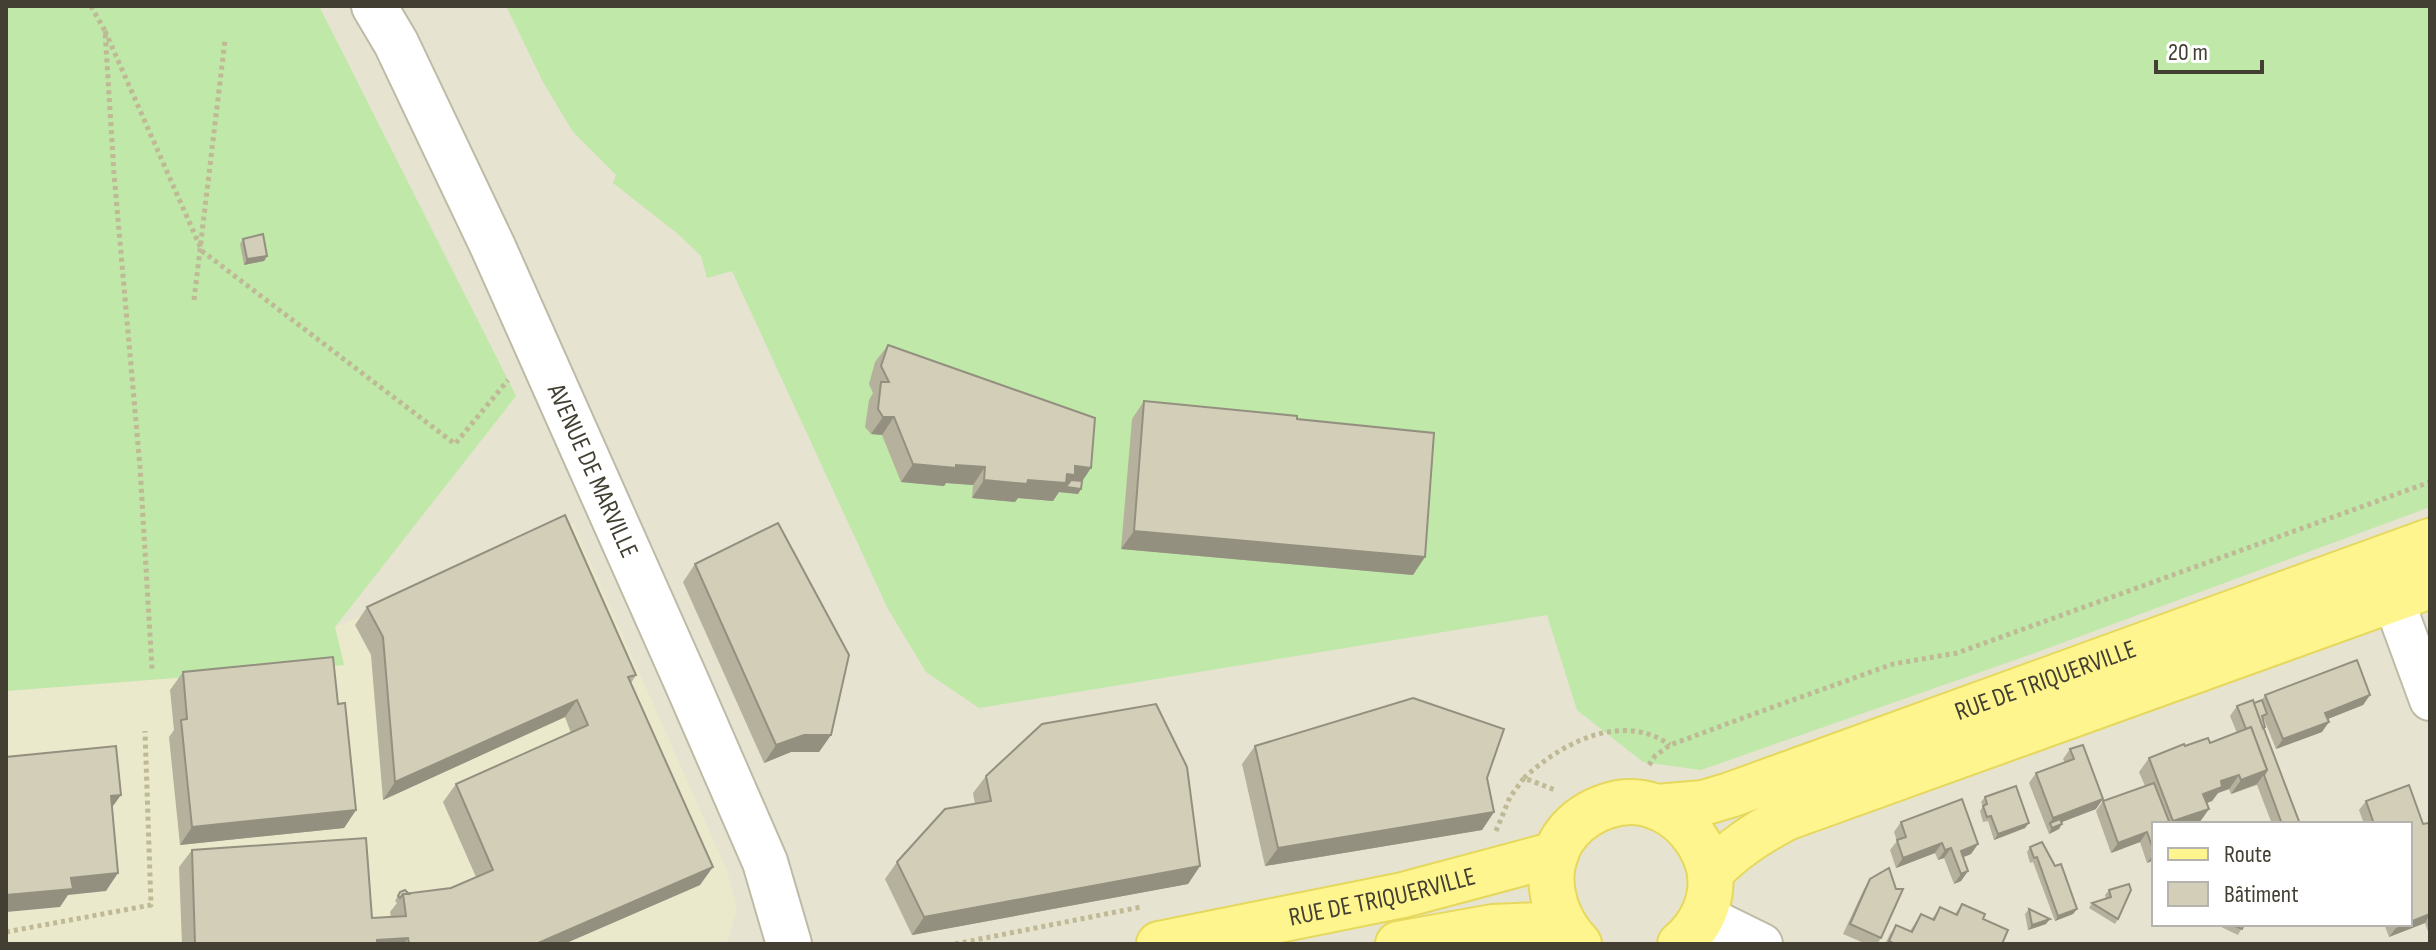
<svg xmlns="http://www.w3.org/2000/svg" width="2436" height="950" viewBox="0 0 2436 950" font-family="'Sofia Sans Condensed',sans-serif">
<rect width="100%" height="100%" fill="#f2f0e2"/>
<path fill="#e6e3d0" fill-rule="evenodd" d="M6 6H2430V944H6ZM2154 824H2410V924H2154Z"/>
<polygon fill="#ebe9cb" points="573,523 727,871 737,908 727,944 6,944 6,691 344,665 335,627"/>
<g fill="#bfe8a9">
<polygon points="6,6 319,6 516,396 335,627 344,665 6,691"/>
<polygon points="506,6 2430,6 2430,507 2032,654 1701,770 1643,762 1577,710 1547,615 979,708 926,672 888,609 732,271 707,278 701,256 678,234 613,183 616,175 573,132 543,82"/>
</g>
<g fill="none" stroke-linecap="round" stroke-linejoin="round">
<defs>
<g id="minor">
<polyline points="2393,599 2430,700"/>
<polyline points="1703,915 1762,944"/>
</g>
<g id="tertiary">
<path id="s1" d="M374 6 396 43 493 247 687 683 765 862 789 944"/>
</g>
<g id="primary">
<path id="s2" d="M1657 807 1703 803 1730 795 2430 541"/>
<path d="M1710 873C1733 849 1756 834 1786 818L2430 586"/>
<path id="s3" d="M1159 944 1403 895 1556 854"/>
<polyline points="1398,944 1493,927 1562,924"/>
<path d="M1579 944C1536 899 1542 828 1607 806 1653 790 1698 824 1709 868 1715 897 1702 926 1680 944"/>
</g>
</defs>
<use href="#minor" stroke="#bdbaa5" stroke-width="44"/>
<use href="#tertiary" stroke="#bdbaa5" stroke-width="48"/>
<use href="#primary" stroke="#e6d85c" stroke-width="48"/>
<g stroke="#bfb996" stroke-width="5" stroke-dasharray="4 4" stroke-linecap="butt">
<polyline points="91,6 105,31 114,174 140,467 152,669"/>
<polyline points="105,31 202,251 455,444 508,380"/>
<polyline points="194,300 225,40"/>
<polyline points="1649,765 1655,756 1670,745 1751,715 1893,664 1957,653 2430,482"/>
<path d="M1524 778C1561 743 1622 711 1670 745"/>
<polyline points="1496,831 1510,797 1524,778 1555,790"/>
<polyline points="6,932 151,905 145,731"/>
<polyline points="955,944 1141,907"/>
</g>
<use href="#minor" stroke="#fff" stroke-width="40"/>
<use href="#tertiary" stroke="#fff" stroke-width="44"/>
<use href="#primary" stroke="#fff58e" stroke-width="44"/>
</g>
<g fill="#b5b19d">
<polygon points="243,239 267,256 264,261 244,265 240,244"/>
<polygon points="888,345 1082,481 1081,489 1078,494 1059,492 1053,501 1018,498 1015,502 972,498 973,485 946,483 944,486 901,482 882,435 871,434 865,427 869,400 873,393 869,384 875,362"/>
<polygon points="1144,401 1297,419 1413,575 1121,549 1132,419"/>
<polygon points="695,564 831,735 819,752 791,752 764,763 683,582"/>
<polygon points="367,607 636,675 631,683 700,885 564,944 182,944 179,867 192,850 372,918 391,917 390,912 397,903 395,901 400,892 409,894 451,888 476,877 443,802 456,784 571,733 565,717 383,800 371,655 355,625"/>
<polygon points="183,672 338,704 356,810 344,828 180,845 169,737 174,730 170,690"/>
<polygon points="2265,695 2370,695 2363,705 2327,719 2322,732 2276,749 2264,719 2263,720 2265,727 2264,729 2300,824 2272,824 2257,785 2231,794 2229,789 2218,793 2212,801 2207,803 2209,809 2199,823 2154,824 2154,860 2147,863 2140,842 2111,853 2096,811 2103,801 2145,786 2139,772 2149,758 2185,746 2210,743 2237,733 2230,716 2237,706 2254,703 2262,700"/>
<polygon points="1255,746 1487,778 1494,812 1482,830 1265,866 1242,764"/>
<polygon points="2070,749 2096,809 2061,822 2059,829 2049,834 2029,783 2036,773 2065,763 2063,759"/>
<polygon points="986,776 1200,866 1188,884 912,935 885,879 897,862 975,804 973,793"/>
<polygon points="1985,797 2025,828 1994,840 1988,821 1983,822 1980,811 1983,806 1981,802"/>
<polygon points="2366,801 2430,827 2430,937 2425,923 2389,937 2384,924 2410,924 2410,824 2364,824 2359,810"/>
<polygon points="1901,822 1978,844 1971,854 1963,857 1968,871 1961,881 1954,884 1944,858 1938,860 1935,853 1896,868 1890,850 1897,841 1894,832"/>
<polygon points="2030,847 2077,909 2073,914 2055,921 2033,862 2030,863 2027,852"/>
<polygon points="1870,879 1896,889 1881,938 1877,944 1866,944 1843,934 1864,889"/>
<polygon points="2109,890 2118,919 2115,924 2089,908 2092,903 2106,898 2105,895"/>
<polygon points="1962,904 1983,919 2002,944 1885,944 1890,934 1896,925 1910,931 1921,914 1932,919 1940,907 1955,914"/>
<polygon points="2029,909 2046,924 2028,930 2025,914"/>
<polygon points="2218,924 2244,924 2238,935 2217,925"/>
</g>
<g fill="#949080">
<polygon points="267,256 264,261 244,265 247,259"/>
<polygon points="883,417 894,417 882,435 871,434"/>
<polygon points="913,464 956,465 985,467 973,485 946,483 944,486 901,482"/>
<polygon points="1075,466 1091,468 1079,486 1081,489 1078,494 1059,492 1053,501 1018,498 1015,502 972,498 984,480 1028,480 1067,474"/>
<polygon points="1134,531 1425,557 1413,575 1121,549"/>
<polygon points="2370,695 2363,705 2318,723 2325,713"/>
<polygon points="577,700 565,717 383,800 395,782"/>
<polygon points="2329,722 2322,732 2276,749 2283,739"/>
<polygon points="804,735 831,735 819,752 791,752 764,763 776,745"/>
<polygon points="2267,770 2257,784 2231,794 2241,780"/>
<polygon points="2239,775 2229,789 2218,793 2212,801 2193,808 2203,794 2221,781"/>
<polygon points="121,795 108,813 111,796"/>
<polygon points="2103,799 2096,809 2052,826 2050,823 2046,828 2053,818"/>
<polygon points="2209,809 2199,823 2171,824 2173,821"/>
<polygon points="356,810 344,828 180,845 192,827"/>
<polygon points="1494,812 1482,830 1265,866 1278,848"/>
<polygon points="2029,823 2025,828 1994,840 1998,834"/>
<polygon points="2062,824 2059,829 2049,834 2052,828"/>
<polygon points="2147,832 2140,842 2111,853 2118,843"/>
<polygon points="1942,843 1935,853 1896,868 1903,858"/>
<polygon points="1978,844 1971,854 1954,861 1961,851"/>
<polygon points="1951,848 1944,858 1938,860 1945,850"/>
<polygon points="2154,853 2154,860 2147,863"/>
<polygon points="1200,866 1188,884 912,935 924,917"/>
<polygon points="713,867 700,885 564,944 536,944"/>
<polygon points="1968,871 1961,881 1954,884 1961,874"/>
<polygon points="118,873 106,891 68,895 60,907 6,912 6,895 71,878"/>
<polygon points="2077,909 2073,914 2055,921 2058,916"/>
<polygon points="2430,914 2425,923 2389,937 2396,928 2405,924 2410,924 2410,922"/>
<polygon points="2050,919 2046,924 2028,930 2032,925"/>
<polygon points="408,938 404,944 374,944 377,940"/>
</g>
<g fill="#d3ceb7" stroke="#949080" stroke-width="2">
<polygon points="263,234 267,256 247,259 243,239"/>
<polygon points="888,345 1095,418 1091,468 1075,466 1075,475 1067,474 1066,483 1028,480 1027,484 984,480 985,467 956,465 956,468 913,464 894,417 883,417 878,409 881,382 889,382 881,366"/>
<polygon points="1144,401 1297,416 1297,419 1434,433 1425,557 1134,531"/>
<polygon points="1071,480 1082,481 1081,489 1066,487"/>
<polygon points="565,515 636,675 628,677 713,867 536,944 409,944 408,938 377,940 377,944 195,944 192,850 366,838 372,918 406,916 403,894 451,888 493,870 456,784 588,725 577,700 395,782 383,637 367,607"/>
<polygon points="778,523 849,655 831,735 804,735 776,745 695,564"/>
<polygon points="333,657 338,704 345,703 356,810 192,827 181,720 187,719 183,672"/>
<polygon points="2357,660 2370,695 2325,713 2329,722 2283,739 2265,695"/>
<polygon points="1413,698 1504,729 1487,778 1494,812 1278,848 1255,746"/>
<polygon points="2253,700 2300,824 2282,824 2264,775 2267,770 2251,727 2246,729 2237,706"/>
<polygon points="2262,700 2267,714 2262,716 2265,727 2263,728 2254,703"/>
<polygon points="1156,704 1187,767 1200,866 924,917 897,862 945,809 991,801 986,776 1042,724"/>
<polygon points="2251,727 2267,770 2241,780 2239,775 2221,781 2222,787 2203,794 2209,809 2173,821 2149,758 2184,744 2185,746 2208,738 2210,743"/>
<polygon points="2083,745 2103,799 2053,818 2036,773 2074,759 2070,749"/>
<polygon points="116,746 121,795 111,796 118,873 71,878 73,889 6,895 6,757"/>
<polygon points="2154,783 2170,824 2154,824 2154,852 2147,832 2118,843 2103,801"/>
<polygon points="2409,785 2423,824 2429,823 2430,827 2430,914 2410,922 2410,824 2374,824 2366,801"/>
<polygon points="2016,786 2029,823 1998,834 1991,816 1987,817 1983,806 1987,804 1985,797"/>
<polygon points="1962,799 1978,844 1961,851 1968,871 1961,874 1951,848 1945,850 1942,843 1903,858 1897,840 1906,837 1901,822"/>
<polygon points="2060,819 2062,824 2052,828 2050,823"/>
<polygon points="2042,842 2055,866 2061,864 2077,909 2058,916 2037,857 2034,858 2030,847"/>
<polygon points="1889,868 1896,889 1903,889 1881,938 1850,924 1870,879"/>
<polygon points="2129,884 2131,890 2118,919 2092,903 2111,897 2109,890"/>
<polygon points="405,890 409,894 403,894 400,898 398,896 400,892"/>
<polygon points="1962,904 1985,914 1983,919 2008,930 2002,944 1895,944 1889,941 1896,925 1912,932 1921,914 1934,920 1940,907 1957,915"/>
<polygon points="2029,909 2050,919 2032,925"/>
<polygon points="2230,924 2244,924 2242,929"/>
</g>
<g text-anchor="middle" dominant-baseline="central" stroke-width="6" stroke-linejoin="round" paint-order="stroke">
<g font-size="26" fill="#434033" stroke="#fff">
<text stroke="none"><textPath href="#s1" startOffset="514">AVENUE DE MARVILLE</textPath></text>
<text stroke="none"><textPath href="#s2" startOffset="410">RUE DE TRIQUERVILLE</textPath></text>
<text stroke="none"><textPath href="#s3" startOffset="228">RUE DE TRIQUERVILLE</textPath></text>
</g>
</g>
<rect width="2436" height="950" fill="none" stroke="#434033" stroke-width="16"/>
<rect x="2152" y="822" width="260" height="104" fill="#ffffff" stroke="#b4b3ad" stroke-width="2"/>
<rect x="2168" y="848" width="40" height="12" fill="#fff58e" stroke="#b4b3ad" stroke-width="2"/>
<text x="2224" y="862" font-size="24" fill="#434033">Route</text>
<rect x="2168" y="882" width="40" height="24" fill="#d3ceb7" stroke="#b4b3ad" stroke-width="2"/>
<text x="2224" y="902" font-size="24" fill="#434033">Bâtiment</text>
<path d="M2156 60v12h106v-12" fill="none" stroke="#434033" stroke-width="4"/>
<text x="2168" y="60" font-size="24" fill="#434033" stroke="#ffffff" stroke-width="6" paint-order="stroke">20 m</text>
</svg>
